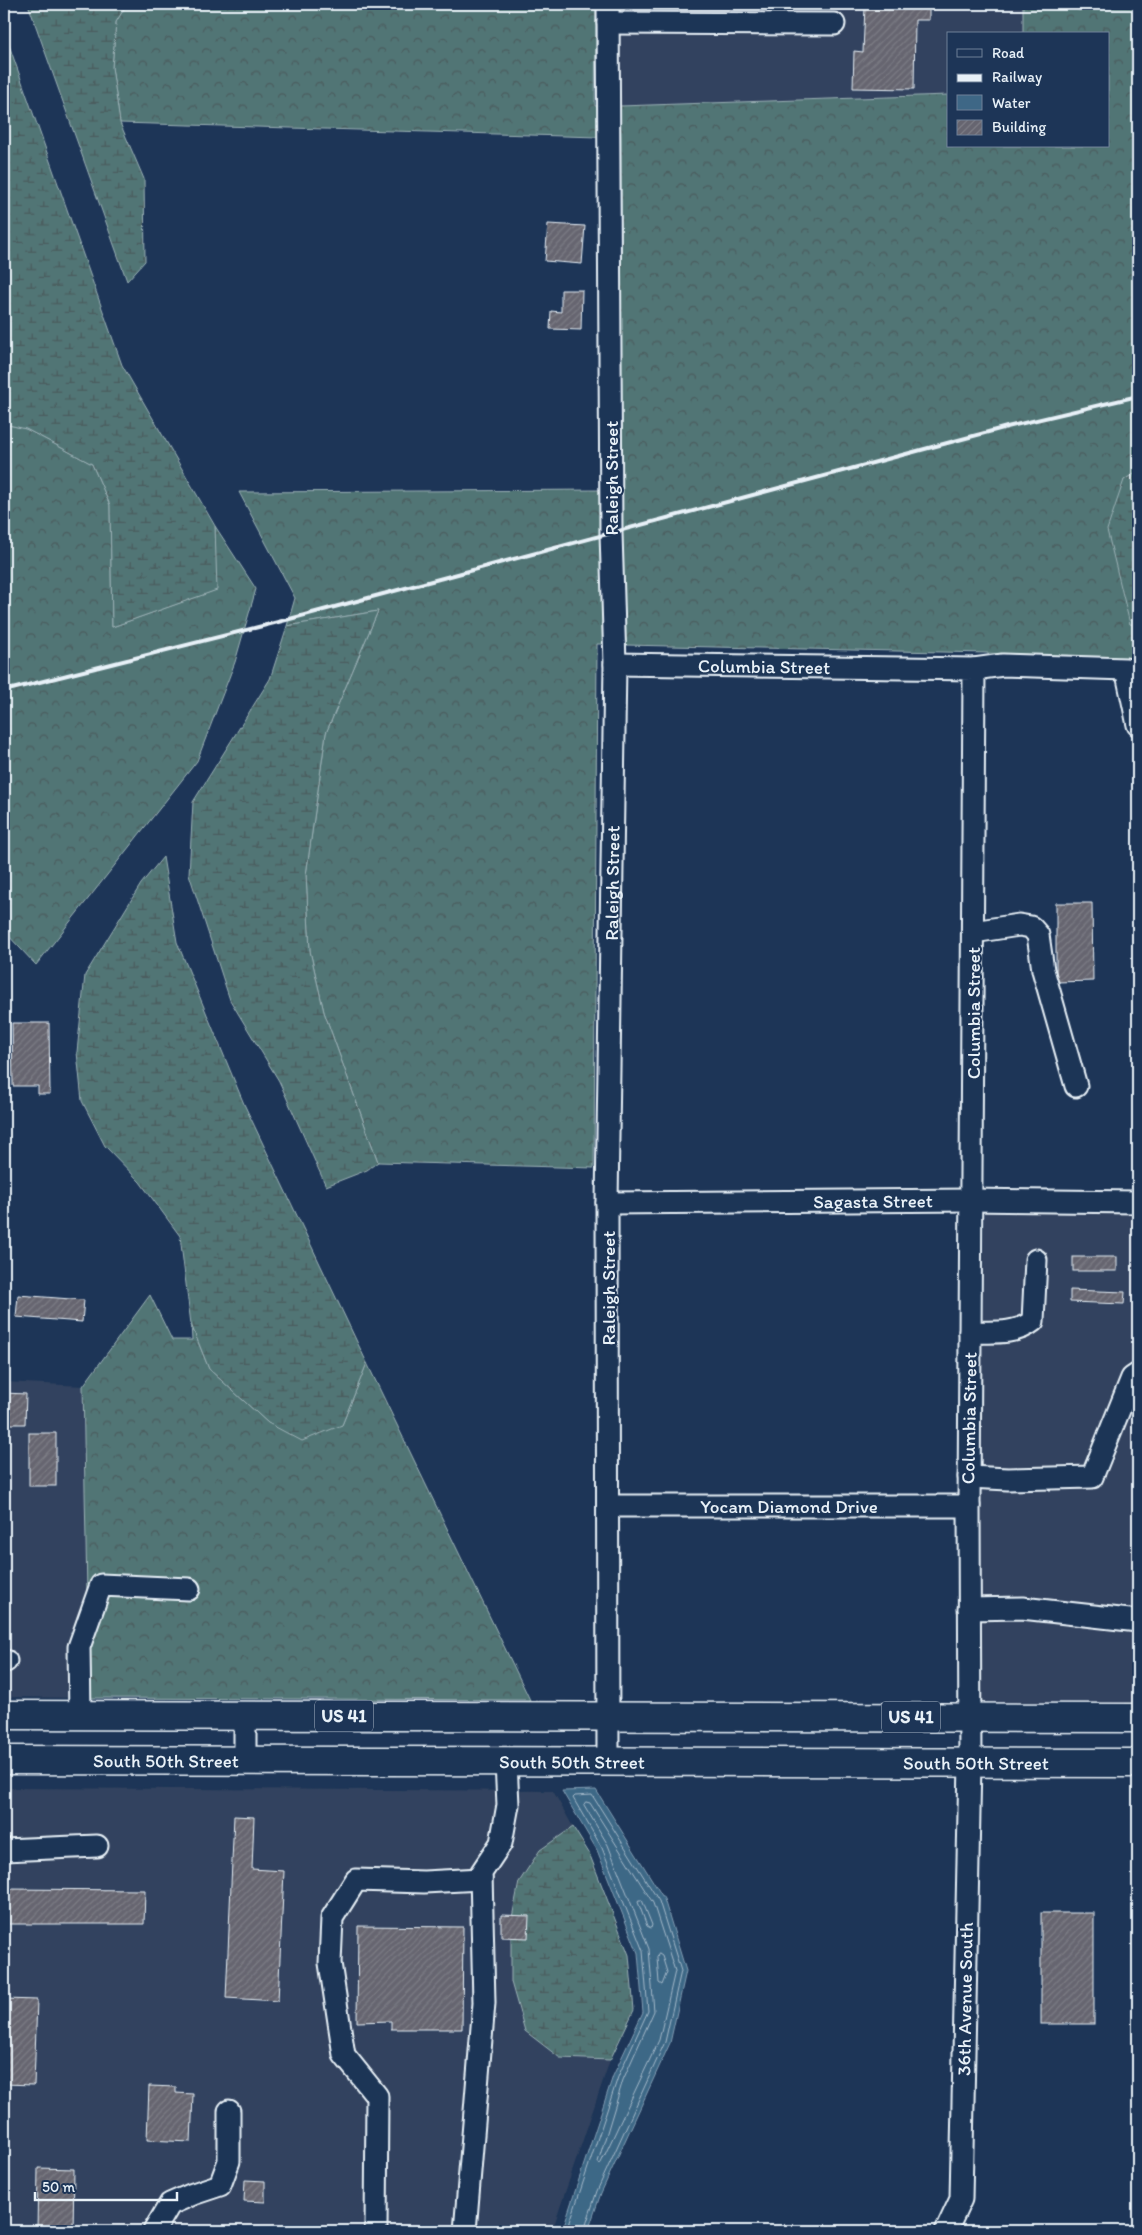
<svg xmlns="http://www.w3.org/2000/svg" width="1142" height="2235" viewBox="0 0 1142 2235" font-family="Itim,sans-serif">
<defs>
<pattern id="forest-crowns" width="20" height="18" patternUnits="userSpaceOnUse" patternTransform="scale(1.25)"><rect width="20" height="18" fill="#517475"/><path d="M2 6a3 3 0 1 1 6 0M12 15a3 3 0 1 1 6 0" fill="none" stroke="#4b5c5d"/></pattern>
<pattern id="wetland-marsh" width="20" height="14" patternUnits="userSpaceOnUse" patternTransform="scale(1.25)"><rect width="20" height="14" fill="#517475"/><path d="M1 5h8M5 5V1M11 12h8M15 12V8" fill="none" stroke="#4b5c5d"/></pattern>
<pattern id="building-hatch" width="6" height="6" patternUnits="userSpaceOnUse" patternTransform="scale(1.25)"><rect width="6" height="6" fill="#666570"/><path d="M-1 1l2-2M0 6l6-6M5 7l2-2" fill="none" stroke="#7c7c85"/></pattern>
</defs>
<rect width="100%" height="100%" fill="#1d3557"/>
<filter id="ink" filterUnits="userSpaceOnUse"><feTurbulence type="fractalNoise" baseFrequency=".02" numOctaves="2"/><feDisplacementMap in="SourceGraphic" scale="10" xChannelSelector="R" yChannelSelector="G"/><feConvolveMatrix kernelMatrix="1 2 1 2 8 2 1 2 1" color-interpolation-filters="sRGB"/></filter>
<g filter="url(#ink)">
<g fill="#33435e">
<polygon points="619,4 1023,4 1023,34 948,34 948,95 620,106"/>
<polygon points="984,1210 1138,1212 1138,1703 981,1702 980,1506"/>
<polygon points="4,1382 83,1386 89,1698 4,1697"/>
<polygon points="4,1788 553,1791 573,1827 540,1850 511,1982 525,2031 560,2058 610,2060 552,2231 4,2231"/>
</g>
<g fill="url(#forest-crowns)" stroke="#9cb2b6">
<polygon points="127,4 596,4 595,106 597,106 598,137 120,123 112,67 116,22"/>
<polygon points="1023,4 1048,4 1079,10 1138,6 1138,471 1124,480 1130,624 1138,625 1138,663 987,653 625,645 622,533 621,138 620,106 948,95 948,146 1108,146 1108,34 1023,34"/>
<polygon points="4,424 26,429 92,464 110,505 112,627 216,590 215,526 256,589 235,662 197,761 36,965 4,931"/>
<polygon points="600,490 603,644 597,644 594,1168 378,1162 324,1012 310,951 306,875 326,733 378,611 287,626 295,598 239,492"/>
<polygon points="150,1295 172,1340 192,1340 191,1324 209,1369 268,1423 342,1425 367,1363 530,1700 89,1698 83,1386"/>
</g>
<g fill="url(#wetland-marsh)" stroke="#9cb2b6">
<polygon points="28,4 127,4 116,22 112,67 120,123 144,179 145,261 127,281"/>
<polygon points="1048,4 1138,4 1138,6 1079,10"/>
<polygon points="4,31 122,365 215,526 217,590 112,627 110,505 92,464 26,429 4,424"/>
<polygon points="1138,471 1138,625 1130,624 1107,530 1124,480"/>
<polygon points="378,611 326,733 306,875 310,951 324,1012 378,1162 367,1170 326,1186 279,1081 230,1000 189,874 193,802 270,679 287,626"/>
<polygon points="163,857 177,942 244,1104 367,1363 342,1425 302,1441 268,1423 209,1369 191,1324 180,1236 140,1182 105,1146 82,1101 77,1052 85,975 141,884"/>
<polygon points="573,1827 589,1853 629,1955 634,2010 610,2060 560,2058 525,2031 511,1982 511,1923 519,1882 540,1850"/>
</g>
<polygon fill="#3e6786" stroke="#829eb4" points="596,1790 664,1899 686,1971 670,2043 601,2193 588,2231 562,2231 613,2076 643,2012 638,1953 597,1850 562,1791"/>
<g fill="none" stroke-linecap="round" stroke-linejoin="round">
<g stroke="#a4baca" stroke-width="1">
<polygon points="586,1802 590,1803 653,1903 675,1971 659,2040 600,2165 598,2162 623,2080 654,2011 649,1949 608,1845 584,1805"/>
<polygon points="639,1900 642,1900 652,1925 651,1928 647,1926 638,1902"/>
<polygon points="659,1954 662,1956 667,1972 662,1985 659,1983 657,1957"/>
<polyline points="567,2231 618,2077 648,2011 643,1951 602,1848 573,1798 575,1796 592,1795 659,1901 681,1971 665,2042 597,2191 584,2231"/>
</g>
</g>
<g fill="url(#building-hatch)" stroke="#e8f1f8">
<rect x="778" y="4" width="34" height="2"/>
<polygon points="880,4 929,4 929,20 915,20 914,89 853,88 854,51 863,52 865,7 880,8"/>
<polygon points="548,224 585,226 582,264 545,261"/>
<polygon points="561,290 582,290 581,330 550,329 551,311 561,312"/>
<polygon points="1056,903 1092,903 1093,981 1056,982"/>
<polygon points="12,1023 49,1023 50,1094 38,1094 38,1086 13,1086"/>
<rect x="1073" y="1257" width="44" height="14"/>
<polygon points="1070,1290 1125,1292 1124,1304 1070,1302"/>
<polygon points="18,1295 84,1300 82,1322 16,1317"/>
<polygon points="4,1393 26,1394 25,1424 4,1424"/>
<rect x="29" y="1433" width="27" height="53"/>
<polygon points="234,1816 254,1817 252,1869 284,1871 278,2001 226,1998"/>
<polygon points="4,1889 145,1890 144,1924 4,1924"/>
<rect x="1041" y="1913" width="53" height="111"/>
<polygon points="501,1915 529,1916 528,1938 501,1937"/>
<polygon points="358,1926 463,1927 462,2029 391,2029 391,2021 357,2022"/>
<polygon points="4,1999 37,2000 34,2085 4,2084"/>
<polygon points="149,2086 176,2087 176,2093 193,2094 191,2142 147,2140"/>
<polygon points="38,2168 74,2169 73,2231 37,2231"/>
<polygon points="245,2180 265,2181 265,2202 244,2201"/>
</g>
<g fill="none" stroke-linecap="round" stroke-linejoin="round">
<defs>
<g id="minor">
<polyline points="608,23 834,24"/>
<path id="s1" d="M615 664 974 669 969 1506 970 1763 961 2199 946 2231"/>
<polyline points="974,669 1003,665 1126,669 1138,725"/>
<polyline points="973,932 1019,925 1031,927 1038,935 1043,970 1076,1086"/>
<path id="s2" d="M607 1203 971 1200 1138 1202"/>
<path d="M970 1332C992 1332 1016 1335 1033 1321L1036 1260"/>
<polyline points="969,1477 1008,1479 1092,1477 1132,1378 1138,1374"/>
<path id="s3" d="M609 1506H969"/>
<polyline points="969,1609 1022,1608 1138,1621"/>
<polyline points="4,1661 6,1661"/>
<polyline points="80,1715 79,1647 101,1585 189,1589"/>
<polyline points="245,1761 245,1716"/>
<path id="s4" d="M608 1762 607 1203 615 664 611 533 608 4"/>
<polyline points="4,1850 97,1846"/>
<polyline points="154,2231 170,2204 193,2194 220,2185 229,2161 229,2111"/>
<polyline points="376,2231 377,2096 344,2055 330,1963 332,1918 356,1880 424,1882 481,1879"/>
<polyline points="465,2231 484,2003 481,1873 501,1843 508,1805 506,1762"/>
</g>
<g id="major">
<polyline points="4,1715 1138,1718"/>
<path id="s5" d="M4 1760 1138 1763"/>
</g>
</defs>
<use href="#minor" stroke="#e8f1f8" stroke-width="25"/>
<use href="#major" stroke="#e8f1f8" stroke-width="31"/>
<use href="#minor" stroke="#1d3557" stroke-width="21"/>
<use href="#major" stroke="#1d3557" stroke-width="28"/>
<polyline stroke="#e8f1f8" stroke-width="4" points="4,691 286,620 1007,427 1138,396"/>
</g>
</g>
<g text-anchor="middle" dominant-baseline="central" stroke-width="4" stroke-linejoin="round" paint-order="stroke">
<g fill="#1d3557" stroke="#abb9c8" stroke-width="1">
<rect x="315" y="1700.5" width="58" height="31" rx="4"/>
<rect x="882" y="1701.5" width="58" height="31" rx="4"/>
</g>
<g font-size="18" font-weight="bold" fill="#e8f1f8">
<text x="344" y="1716">US 41</text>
<text x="911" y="1717">US 41</text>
</g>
<g font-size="19" fill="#e8f1f8" stroke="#1d3557">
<text transform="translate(611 478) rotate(-90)">Raleigh Street</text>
<text stroke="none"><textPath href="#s1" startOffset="149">Columbia Street</textPath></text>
<text stroke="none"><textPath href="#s4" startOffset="879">Raleigh Street</textPath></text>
<text transform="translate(973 1013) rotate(-90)">Columbia Street</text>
<text stroke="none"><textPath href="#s2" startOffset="266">Sagasta Street</textPath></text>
<text transform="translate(608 1288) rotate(-90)">Raleigh Street</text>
<text transform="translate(969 1418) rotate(-89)">Columbia Street</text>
<text stroke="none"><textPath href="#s3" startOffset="180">Yocam Diamond Drive</textPath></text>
<text stroke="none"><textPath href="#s5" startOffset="162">South 50th Street</textPath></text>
<text stroke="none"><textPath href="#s5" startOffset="568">South 50th Street</textPath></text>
<text stroke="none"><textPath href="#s5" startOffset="972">South 50th Street</textPath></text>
<text transform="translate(965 1999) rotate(-89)">36th Avenue South</text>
</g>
</g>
<rect width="1142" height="2235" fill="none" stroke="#1d3557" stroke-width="20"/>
<rect x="10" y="10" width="1122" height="2215" fill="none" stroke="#e8f1f8" stroke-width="2" filter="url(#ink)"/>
<rect x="947" y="32" width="162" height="115" fill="#1d3557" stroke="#6e8097"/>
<rect x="957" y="49" width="25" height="8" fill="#1d3557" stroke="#6e8097"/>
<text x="992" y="58" font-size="15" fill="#e8f1f8">Road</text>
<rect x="957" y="74" width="25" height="8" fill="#e8f1f8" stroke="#6e8097"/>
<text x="992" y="82" font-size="15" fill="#e8f1f8">Railway</text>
<rect x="957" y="95" width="25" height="15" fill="#3e6786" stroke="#6e8097"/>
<text x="992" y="108" font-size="15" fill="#e8f1f8">Water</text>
<rect x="957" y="120" width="25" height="15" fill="url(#building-hatch)" stroke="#6e8097"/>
<text x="992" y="132" font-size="15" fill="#e8f1f8">Building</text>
<path d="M35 2192v8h142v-8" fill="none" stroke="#e8f1f8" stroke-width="2.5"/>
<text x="42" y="2192" font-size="15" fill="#e8f1f8" stroke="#1d3557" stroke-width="4" paint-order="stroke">50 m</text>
</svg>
